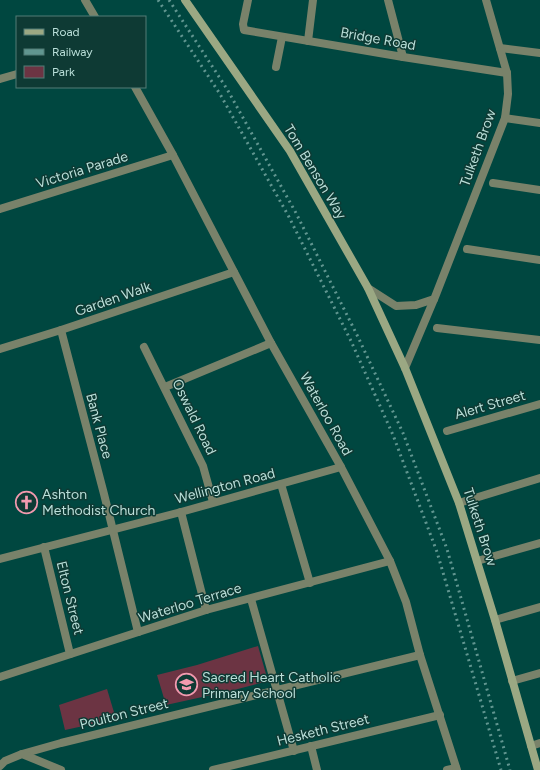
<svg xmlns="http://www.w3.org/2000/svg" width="540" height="770" viewBox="0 0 540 770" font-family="Figtree,sans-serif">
<rect width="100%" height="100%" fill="#004740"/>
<g fill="#6c3443">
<polygon points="258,646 268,681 234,690 166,705 157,675 197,665"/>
<polygon points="107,689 116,719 65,730 59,705"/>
</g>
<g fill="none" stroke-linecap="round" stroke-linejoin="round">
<g stroke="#79826a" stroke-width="8">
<polyline points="248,0 243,24 244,30 403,57 507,73"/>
<polyline points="388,0 403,57"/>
<polyline points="308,41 313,0"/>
<polyline points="500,48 540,53"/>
<polyline points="276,67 282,37"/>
<polyline points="0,79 17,74"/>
<polyline points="505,118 540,123"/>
<polyline points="493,183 540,190"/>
<polyline points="0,209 173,155"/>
<polyline points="467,249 540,260"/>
<polyline points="437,328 540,340"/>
<polyline points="61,330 104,494 138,632"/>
<polyline points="144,347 203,466 213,502"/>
<polyline points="0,349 61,330 234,272"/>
<polyline points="165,387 271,343"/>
<polyline points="447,431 540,404"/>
<polyline points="281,484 310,583"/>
<polyline points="459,503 540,478"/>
<polyline points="181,512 206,610"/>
<polyline points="44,547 70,654"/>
<polyline points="0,559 181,512 341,467"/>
<polyline points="477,561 540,543"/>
<polyline points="251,599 294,751"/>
<polyline points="495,620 540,607"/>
<polyline points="0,677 206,610 390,561"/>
<polyline points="512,681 540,673"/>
<polyline points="311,746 317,770"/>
<polyline points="531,746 540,743"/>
<polyline points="22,754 61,743 420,655"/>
<polyline points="0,766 5,761 22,754 61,770"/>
<polyline points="213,770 440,715"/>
<polyline points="447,770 456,768"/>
</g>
<g stroke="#79826a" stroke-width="8">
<polyline points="85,0 95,17"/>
<polyline points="135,87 173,155 271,343 341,467 390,561 406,602 420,655 457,770"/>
<polyline points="368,288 396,306 416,305 434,299"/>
<polyline points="405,368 435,297 505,118 508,94 507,73 486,0"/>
</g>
<polyline stroke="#9ba883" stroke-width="8" points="185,0 290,151 368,288 405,368 459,503 495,620 538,770"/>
<g stroke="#619690" stroke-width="3" stroke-dasharray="2 4" stroke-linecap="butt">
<polyline points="158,0 220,94 289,217 351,341 393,435 437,552 501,770"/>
<polyline points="169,0 227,89 296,213 358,337 403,433 447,549 510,770"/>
</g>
</g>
<defs>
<symbol id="church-ring" viewBox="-11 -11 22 22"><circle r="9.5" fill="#0e3a34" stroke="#f29aaf" stroke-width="1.5"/><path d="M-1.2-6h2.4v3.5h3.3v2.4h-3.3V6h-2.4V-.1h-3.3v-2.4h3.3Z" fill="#f29aaf"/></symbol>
<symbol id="school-ring" viewBox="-11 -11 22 22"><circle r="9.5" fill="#0e3a34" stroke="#f29aaf" stroke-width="1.5"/><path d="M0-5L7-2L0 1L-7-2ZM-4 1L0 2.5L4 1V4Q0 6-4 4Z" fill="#f29aaf"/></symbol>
</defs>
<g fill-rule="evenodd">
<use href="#church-ring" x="14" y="490" width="25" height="25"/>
<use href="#school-ring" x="174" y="672" width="25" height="25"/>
</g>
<g text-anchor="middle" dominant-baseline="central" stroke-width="3" stroke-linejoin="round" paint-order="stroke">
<g font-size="14" fill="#badfd9" stroke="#0e3a34">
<text transform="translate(378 39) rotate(10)">Bridge Road</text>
<text transform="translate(478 148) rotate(-70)">Tulketh Brow</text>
<text transform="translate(82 170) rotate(-17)">Victoria Parade</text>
<text transform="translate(315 172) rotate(59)">Tom Benson Way</text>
<text transform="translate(113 299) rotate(-19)">Garden Walk</text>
<text transform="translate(490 405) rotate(-16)">Alert Street</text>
<text transform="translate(326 414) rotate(61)">Waterloo Road</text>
<text transform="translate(194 417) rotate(64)">Oswald Road</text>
<text transform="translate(99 426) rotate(75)">Bank Place</text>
<text transform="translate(225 486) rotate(-15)">Wellington Road</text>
<text transform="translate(480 527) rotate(72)">Tulketh Brow</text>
<text transform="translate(70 598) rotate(76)">Elton Street</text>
<text transform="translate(190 603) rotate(-17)">Waterloo Terrace</text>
<text transform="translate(124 714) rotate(-14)">Poulton Street</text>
<text transform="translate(323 730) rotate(-14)">Hesketh Street</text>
</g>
<g font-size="14" fill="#badfd9" stroke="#0e3a34" text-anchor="start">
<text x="42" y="494">Ashton<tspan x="42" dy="16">Methodist Church</tspan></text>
<text x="202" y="677">Sacred Heart Catholic<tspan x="202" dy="16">Primary School</tspan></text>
</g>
</g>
<rect x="16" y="16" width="130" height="72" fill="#0e3a34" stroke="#537c76"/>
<rect x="24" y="29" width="20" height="6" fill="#9ba883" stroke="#537c76"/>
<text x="52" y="36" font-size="12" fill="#badfd9">Road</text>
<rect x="24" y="49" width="20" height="6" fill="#619690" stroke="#537c76"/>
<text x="52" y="56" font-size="12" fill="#badfd9">Railway</text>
<rect x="24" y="66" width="20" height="12" fill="#6c3443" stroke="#537c76"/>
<text x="52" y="76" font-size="12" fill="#badfd9">Park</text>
</svg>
